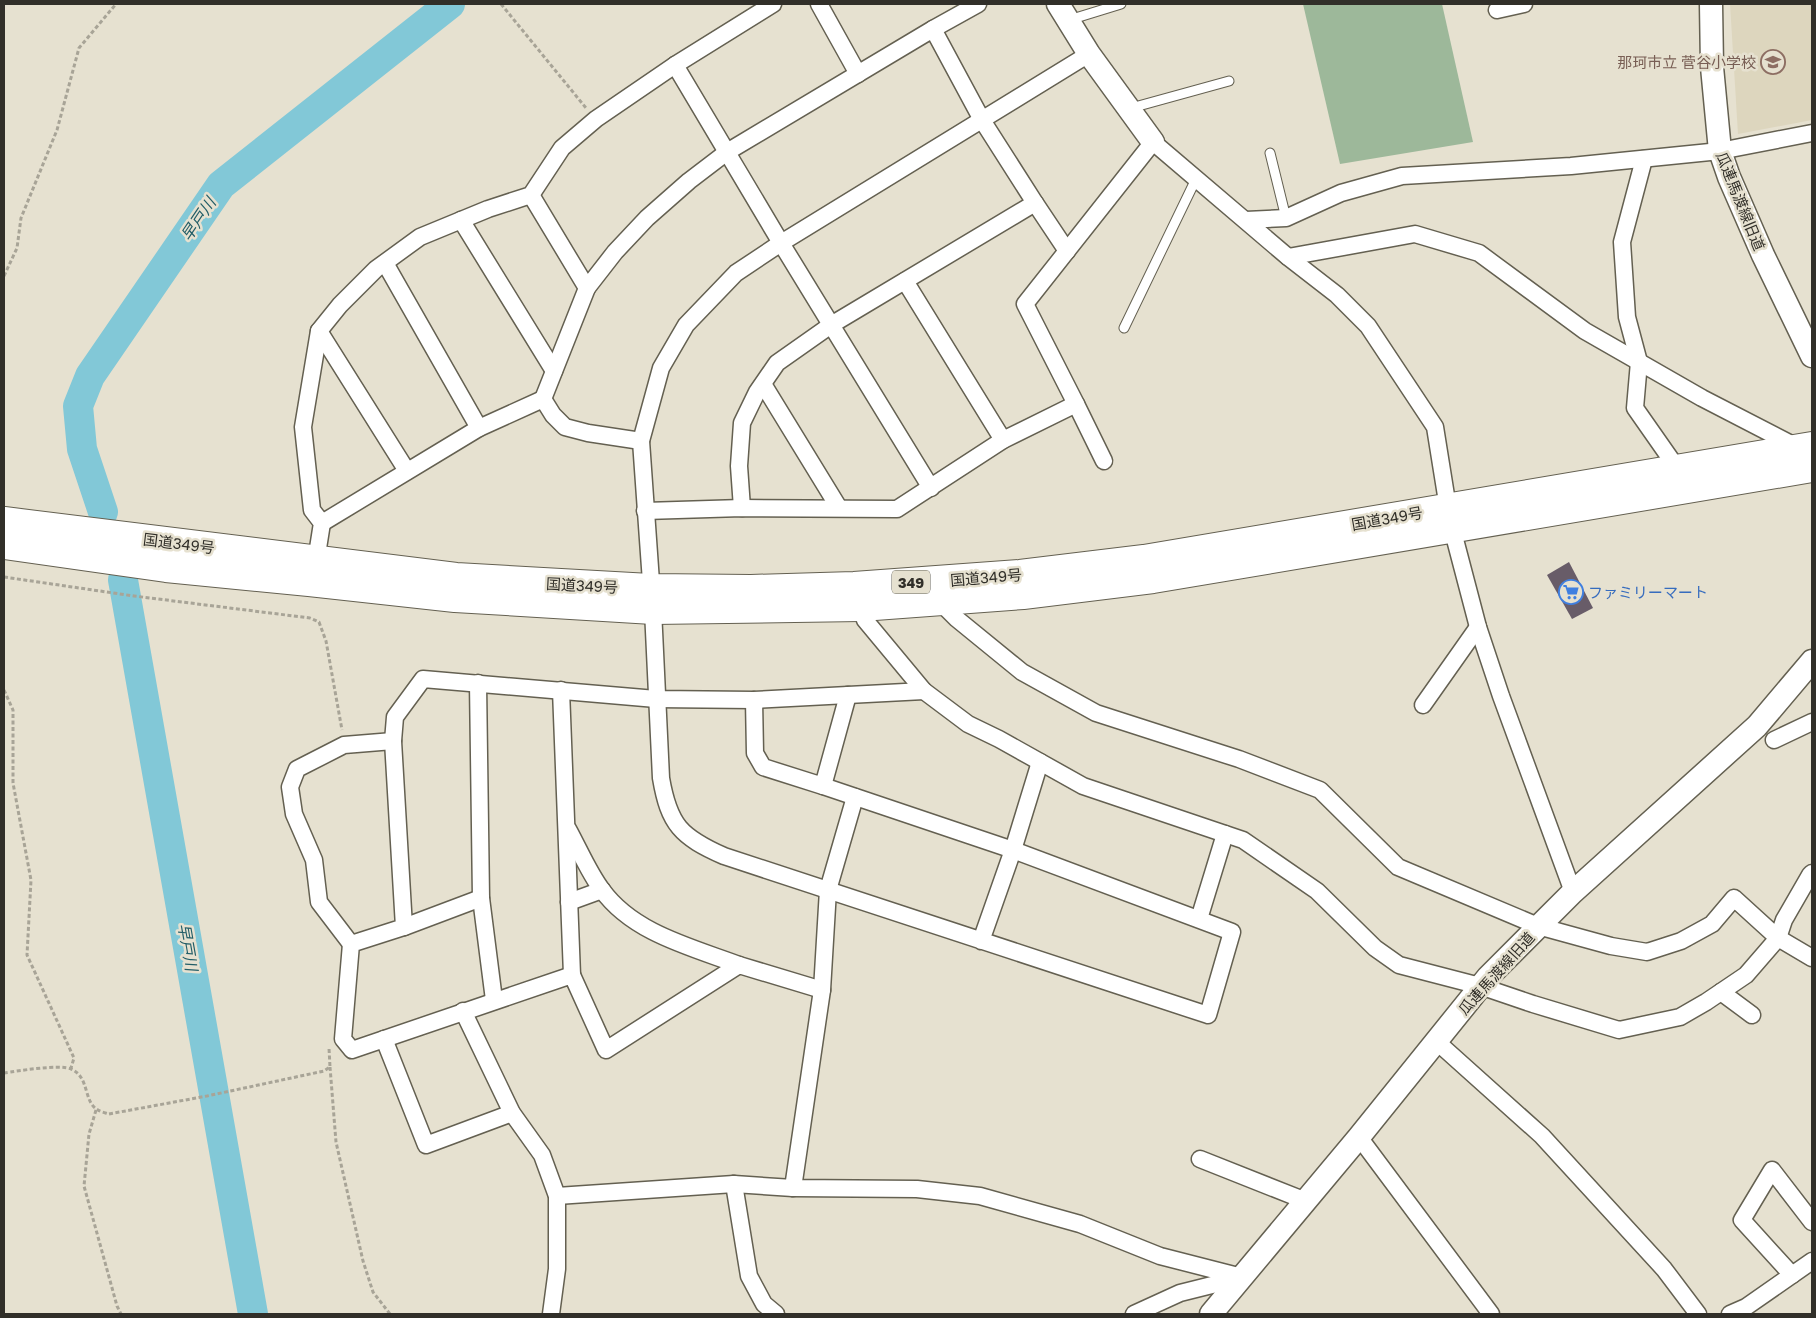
<svg xmlns="http://www.w3.org/2000/svg" width="1816" height="1318" viewBox="0 0 1816 1318" font-family="'Golos Text','Noto Sans JP',sans-serif">
<rect width="100%" height="100%" fill="#e6e1d0"/>
<polygon fill="#ddd6be" points="1730,4 1812,4 1812,120 1738,134"/>
<polygon fill="#9db89a" points="1303,4 1442,4 1473,142 1340,164"/>
<g fill="none" stroke-linecap="round" stroke-linejoin="round">
<g stroke="#82c8d7" stroke-width="30">
<polyline points="103,512 82,449 78,406 90,376 221,185 450,4"/>
<polyline points="123,580 253,1314"/>
</g>
</g>
<polygon fill="#685c68" points="1569,562 1593,608 1572,619 1547,575"/>
<g fill="none" stroke-linecap="round" stroke-linejoin="round">
<defs>
<g id="lane">
<polyline points="1069,20 1121,4"/>
<polyline points="1131,108 1229,81"/>
<polyline points="1270,153 1286,218"/>
<polyline points="1124,328 1196,179"/>
</g>
<g id="street">
<polyline points="819,4 858,74"/>
<polyline points="1497,10 1524,4"/>
<polyline points="933,29 978,4"/>
<polyline points="675,65 781,243 931,488"/>
<polyline points="1644,159 1622,242 1627,317 1639,362 1635,408 1677,468"/>
<polyline points="531,195 587,288 543,399"/>
<polyline points="1035,203 1067,251"/>
<polyline points="461,220 554,371"/>
<polyline points="1246,220 1286,218 1341,193 1402,176 1571,166 1720,151 1812,133"/>
<polyline points="1288,257 1415,234 1479,253 1585,331 1702,398 1797,447"/>
<polyline points="385,263 479,428"/>
<polyline points="905,281 1003,440"/>
<polyline points="587,288 615,252 647,218 689,181 727,152 933,29 982,120 1035,203 831,325 777,363 757,392 742,423 739,466 742,508"/>
<polyline points="319,331 407,471"/>
<polyline points="763,384 839,508"/>
<polyline points="1076,404 1104,461"/>
<polyline points="645,511 742,508 897,509 1003,440 1076,404 1025,304 1153,142 1288,257 1337,295 1368,326 1435,427 1448,508"/>
<polyline points="322,523 479,428 543,399 553,415 565,427 588,433 641,441"/>
<polyline points="1452,528 1478,627 1501,696 1573,892"/>
<polyline points="316,561 322,523 312,510 303,427 319,331 340,305 376,269 420,237 488,209 531,195 562,148 596,119 675,65 773,4"/>
<polyline points="940,602 957,619 1022,672 1096,713 1239,759 1320,790 1398,867 1538,926 1611,946 1647,952 1681,941 1712,924 1734,898 1778,938 1784,920 1810,875 1812,873"/>
<polyline points="861,607 865,620 924,691 968,724 999,739 1083,786 1243,840 1317,891 1375,948 1399,965 1480,986 1533,1004 1619,1030 1680,1017 1706,1002 1746,975 1778,938 1812,958"/>
<polyline points="478,683 481,898 494,1000"/>
<polyline points="561,690 572,975"/>
<polyline points="754,700 755,753 763,767 823,786 848,695"/>
<polyline points="1423,705 1478,627"/>
<polyline points="1774,740 1812,722"/>
<polyline points="823,786 1013,850 1040,762"/>
<path d="M568 829C579 849 589 873 602 890 633 933 691 947 739 965"/>
<polyline points="569,902 602,890"/>
<polyline points="1199,919 1225,834"/>
<polyline points="404,927 481,898"/>
<path d="M981 941 1013 850 1232 932 1208 1015 724 856C681 837 669 825 661 778L653 610 641 441 661 368 686 325 736 273 781 243 1089 54"/>
<polyline points="351,944 319,902 314,860 294,814 290,787 297,769 344,745 393,741"/>
<polyline points="822,990 739,965 606,1050 572,975 352,1050 343,1039 351,944 404,927 393,741 395,717 423,679 656,699 754,700 924,691"/>
<polyline points="1721,992 1752,1015"/>
<polyline points="463,1011 512,1113 542,1155 557,1196 557,1269 551,1314"/>
<polyline points="384,1039 426,1145 512,1113"/>
<polyline points="1436,1041 1542,1136 1664,1269 1698,1314"/>
<polyline points="1359,1137 1491,1314"/>
<polyline points="1200,1159 1306,1201"/>
<polyline points="734,1184 749,1276 764,1304 776,1314"/>
<polyline points="793,1188 822,990 828,890 855,797"/>
<polyline points="557,1196 734,1184 793,1188 917,1189 980,1196 1080,1224 1160,1256 1242,1277"/>
<polyline points="1792,1275 1742,1220 1772,1170 1812,1222"/>
<polyline points="1134,1314 1180,1293 1240,1278"/>
<polyline points="1730,1314 1746,1307 1812,1261"/>
</g>
<g id="secondary">
<polyline points="1058,4 1089,54 1153,142"/>
<polyline points="1711,4 1712,67 1720,151 1729,177 1763,255 1812,356"/>
<polyline points="1211,1314 1359,1137 1488,977 1573,892 1757,726 1812,661"/>
</g>
<g id="highway">
<polyline points="4,521 456,577 650,588 751,589 854,586 1020,574 1144,559 1812,446"/>
<polyline points="4,545 166,568 309,582 455,598 653,610 861,607 1023,595 1153,579 1812,468"/>
</g>
</defs>
<use href="#lane" stroke="#646051" stroke-width="11"/>
<use href="#street" stroke="#646051" stroke-width="19"/>
<use href="#secondary" stroke="#646051" stroke-width="25"/>
<use href="#highway" stroke="#646051" stroke-width="30"/>
<g stroke="#a8a497" stroke-width="3" stroke-dasharray="4 2.5" stroke-linecap="butt">
<polyline points="501,4 586,108"/>
<polyline points="4,276 17,248 21,218 57,130 79,48 116,4"/>
<polyline points="4,577 134,596 310,618 319,622 326,641 342,730"/>
<polyline points="4,690 13,710 13,783 31,880 27,955 74,1058 71,1068"/>
<polyline points="330,1067 336,1142 363,1261 373,1292 390,1314"/>
<path d="M4 1073C17 1071 60 1064 71 1069 90 1077 83 1102 98 1110 101 1112 106 1113 109 1114L207 1096 324 1071 330 1067 329 1048"/>
<polyline points="96,1110 89,1134 84,1186 117,1306 121,1314"/>
</g>
<use href="#lane" stroke="#fff" stroke-width="9"/>
<use href="#street" stroke="#fff" stroke-width="16"/>
<use href="#secondary" stroke="#fff" stroke-width="22"/>
<use href="#highway" stroke="#fff" stroke-width="28"/>
</g>
<defs>
<symbol id="school-ring" viewBox="-11 -11 22 22"><circle r="9.5" fill="#e6e1d0" stroke="#8d6e63" stroke-width="1.5"/><path d="M0-5L7-2L0 1L-7-2ZM-4 1L0 2.5L4 1V4Q0 6-4 4Z" fill="#8d6e63"/></symbol>
<symbol id="supermarket-ring" viewBox="-11 -11 22 22"><circle r="9.5" fill="#e6e1d0" stroke="#3f7fe0" stroke-width="1.5"/><path d="M-6-5.5h2.5l.6 2H6L4.5 2H-2.5L-4.4-4H-6ZM-1.5 3.2a1.3 1.3 0 1 0 .1 0ZM3 3.2a1.3 1.3 0 1 0 .1 0Z" fill="#3f7fe0"/></symbol>
</defs>
<g fill-rule="evenodd">
<use href="#school-ring" x="1759" y="48" width="28" height="28"/>
<use href="#supermarket-ring" x="1557" y="578" width="28" height="28"/>
</g>
<g text-anchor="middle" dominant-baseline="central" stroke-width="5" stroke-linejoin="round" paint-order="stroke">
<rect fill="#e6e1d0" stroke="#67645b" stroke-width="1" x="892" y="570.5" width="38" height="23" rx="4"/>
<g font-size="14" font-weight="bold" fill="#312f29">
<text x="911" y="582">349</text>
</g>
<g font-size="15" fill="#785e54" stroke="#e6e1d0" text-anchor="end">
<text x="1756" y="62">那珂市立 菅谷小学校</text>
</g>
<g font-size="15" fill="#312f29" stroke="#e6e1d0">
<text transform="translate(1741 201) rotate(68)">瓜連馬渡線旧道</text>
<text transform="translate(1387 518) rotate(-10)">国道349号</text>
<text transform="translate(179 543) rotate(7)">国道349号</text>
<text transform="translate(986 577) rotate(-5)">国道349号</text>
<text transform="translate(582 585) rotate(3)">国道349号</text>
<text transform="translate(1496 973) rotate(-48)">瓜連馬渡線旧道</text>
</g>
<g font-size="15" fill="#366cbe" stroke="#e6e1d0" text-anchor="start">
<text x="1588" y="592">ファミリーマート</text>
</g>
<g font-size="16" font-style="italic" fill="#225d67" stroke="#e6e1d0">
<text transform="translate(198 219) rotate(-56)">早戸川</text>
<text transform="translate(188 947) rotate(80)">早戸川</text>
</g>
</g>
<rect width="1816" height="1318" fill="none" stroke="#312f29" stroke-width="10"/>
</svg>
